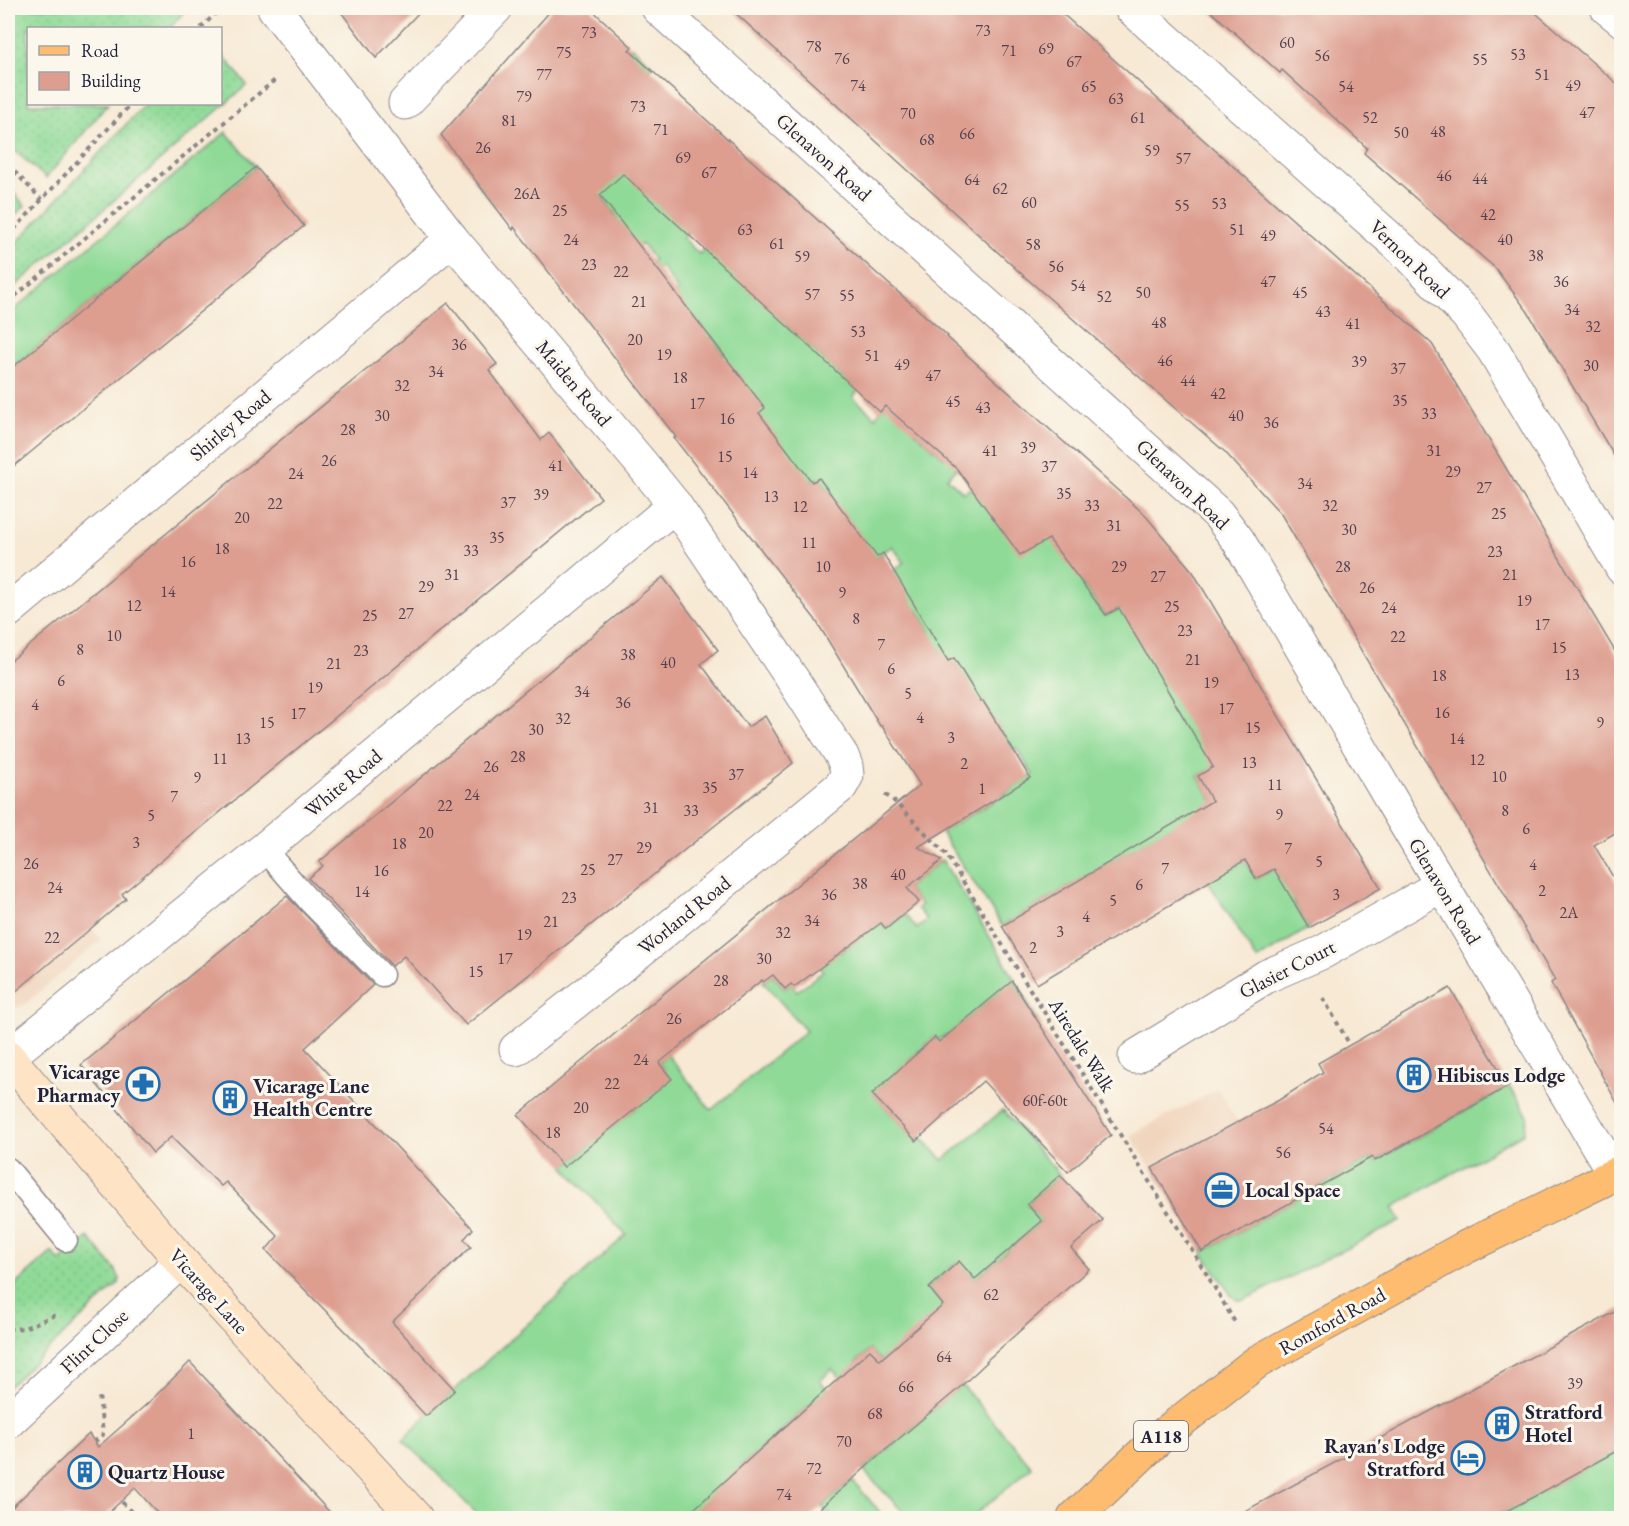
<svg xmlns="http://www.w3.org/2000/svg" width="1629" height="1526" viewBox="0 0 1629 1526" font-family="'EB Garamond',serif">
<defs>
<pattern id="grass-dots" width="8" height="8" patternUnits="userSpaceOnUse" patternTransform="scale(1.5)"><rect width="8" height="8" fill="#8fda97"/><path d="M2 2h.1M6 6h.1" fill="none" stroke="#7bbb83" stroke-width="1.8" stroke-linecap="round"/></pattern>
</defs>
<rect width="100%" height="100%" fill="#fbf7ec"/>
<filter id="ink" filterUnits="userSpaceOnUse"><feTurbulence type="fractalNoise" baseFrequency=".0167" numOctaves="2"/><feDisplacementMap in="SourceGraphic" scale="12" xChannelSelector="R" yChannelSelector="G"/><feConvolveMatrix kernelMatrix="1 2 1 2 8 2 1 2 1" color-interpolation-filters="sRGB"/></filter>
<filter id="wash" filterUnits="userSpaceOnUse"><feTurbulence type="fractalNoise" baseFrequency=".008" numOctaves="4" result="noise"/><feDisplacementMap in="SourceGraphic" scale="24" xChannelSelector="R" yChannelSelector="G"/><feGaussianBlur stdDeviation="1.35" result="paint"/><feColorMatrix in="noise" values="0 0 0 0 0 0 0 0 0 0 0 0 0 0 0 0 0 1.4 0 .05"/><feComposite in="paint" operator="in"/></filter>
<g filter="url(#wash)">
<rect width="100%" height="100%" fill="#f7e9d4"/>
<g fill="#f1d5bd">
<polygon points="8,829 101,940 24,1005 12,1009 8,1008"/>
<polygon points="1218,1089 1302,1231 1289,1276 1244,1300 1237,1300 1231,1295 1202,1252 1156,1175 1130,1135"/>
</g>
<g fill="url(#grass-dots)" stroke="#587e69" stroke-width="1.5">
<polygon points="8,8 187,8 170,28 28,28 28,104 108,104 46,178 8,145"/>
<polygon points="221,53 247,85 13,288 8,283 8,252 145,104 220,104"/>
<polygon points="8,186 25,206 8,221"/>
<polygon points="88,1237 115,1269 120,1279 119,1283 8,1387 8,1291 52,1252 59,1261"/>
</g>
<g fill="#8fda97" stroke="#587e69" stroke-width="1.5">
<polygon points="632,47 653,66 603,121 717,205 683,238 699,254 714,240 796,313 786,325 858,391 853,397 875,417 889,401 915,432 944,458 968,430 983,443 947,478 964,493 975,484 1063,516 1082,583 1105,616 1126,605 1237,754 1198,776 1256,879 1278,867 1316,887 1293,901 1309,928 1257,960 1173,825 1002,926 941,832 994,801 1033,775 1016,748 1012,749 983,701 948,721 934,670 930,631 918,611 882,581 904,562 892,546 852,576 807,517 833,496 819,478 812,482 698,374 724,354 712,337 709,340 650,311 678,291 661,266 629,290 624,283 654,260 642,244 627,253 616,215 604,200 572,165 496,207 473,178 485,166 607,74"/>
<polygon points="226,132 256,167 8,371 8,315"/>
<polygon points="942,860 999,952 1041,1026 1004,988 949,1034 937,1040 934,1037 873,1094 916,1141 921,1137 943,1160 1003,1110 1060,1175 1027,1204 1042,1221 975,1279 958,1261 929,1288 948,1310 880,1360 870,1350 856,1362 866,1373 850,1389 832,1369 820,1381 836,1400 809,1405 737,1470 716,1508 705,1518 694,1518 689,1514 684,1518 481,1518 403,1439 426,1416 626,1235 564,1167 671,1079 659,1063 668,1055 711,1110 806,1031 763,982 773,975 785,989 791,984 797,991 823,971 805,949 836,946 841,953 860,938 863,902 886,929 905,914 917,929 927,920 917,908 921,905 907,888"/>
<polygon points="1509,1086 1528,1116 1524,1133 1393,1207 1401,1221 1244,1300 1237,1300 1231,1295 1202,1252 1372,1157 1376,1161"/>
<polygon points="962,1385 1032,1467 971,1518 909,1518 863,1470"/>
<polygon points="1621,1448 1621,1518 1493,1518 1510,1509"/>
<polygon points="852,1480 885,1518 833,1518 822,1507"/>
</g>
<g id="blocks">
<g fill="#dd9e90">
<polygon points="338,8 423,8 376,58"/>
<polygon points="553,8 590,8 632,47 629,50 882,278 948,336 947,337 1144,514 1193,572 1381,888 1309,928 1274,869 1256,879 1245,860 1037,984 1002,926 1212,801 1198,776 1213,767 1119,608 1106,615 1049,539 1020,555 957,469 885,406 880,412 623,174 600,195 765,408 759,413 812,482 819,478 877,557 883,553 948,661 954,658 981,702 983,701 998,725 1030,778 918,847 942,860 907,888 919,902 886,929 881,923 794,987 791,984 785,989 773,975 763,982 762,980 659,1063 672,1079 564,1167 518,1115 636,1016 920,785 882,726 880,726 815,619 674,438 676,437 514,227 513,230 441,135"/>
<polygon points="730,8 1056,8 1432,344 1622,663 1622,829 1594,845 1622,892 1622,1112 1551,983 1555,980 1281,514 1225,452 1025,277"/>
<polygon points="1207,8 1530,8 1622,88 1622,469 1528,312 1495,268 1364,153 1367,148 1282,70 1280,73"/>
<polygon points="256,167 304,226 8,471 8,371"/>
<polygon points="448,303 497,364 489,370 541,440 549,433 601,498 167,856 122,894 126,899 8,998 8,663"/>
<polygon points="663,577 718,650 701,664 748,727 765,716 793,763 466,1025 404,956 392,966 308,878 323,866 319,862"/>
<polygon points="287,896 373,985 305,1048 473,1229 464,1239 471,1247 392,1322 455,1390 426,1416 363,1349 266,1250 278,1236 226,1182 221,1186 171,1137 153,1153 81,1065"/>
<polygon points="1012,981 1111,1135 1068,1172 983,1081 916,1141 872,1094 935,1037 939,1042"/>
<polygon points="1450,988 1509,1086 1375,1161 1372,1157 1202,1252 1152,1168 1279,1100 1323,1072 1318,1063"/>
<polygon points="1060,1175 1103,1220 1071,1248 1089,1269 986,1361 987,1362 958,1389 882,1453 809,1518 684,1518 870,1350 880,1360 943,1305 929,1288 959,1261 975,1279 1042,1221 1027,1204"/>
<polygon points="1622,1308 1622,1448 1535,1496 1493,1518 1232,1518"/>
<polygon points="190,1362 335,1518 162,1518 135,1488 103,1518 8,1518 8,1511 89,1434 98,1447 148,1403"/>
</g>
</g>
</g>
<g filter="url(#ink)">
<use href="#blocks" fill-opacity="0" stroke="#8c8688" stroke-width="1.5"/>
<g fill="none" stroke-linecap="round" stroke-linejoin="round">
<defs>
<g id="lane">
<polyline points="264,849 311,903 382,975"/>
<polyline points="8,1169 66,1240"/>
</g>
<g id="street">
<polyline points="274,8 452,239 641,463 675,505 795,683 842,756 846,766 847,775 841,786 650,943 516,1049"/>
<polyline points="658,8 1218,514 1238,540 1397,810 1615,1175"/>
<polyline points="1131,8 1411,257 1466,314 1494,351 1622,568"/>
<polyline points="1607,8 1622,20"/>
<polyline points="405,103 496,8"/>
<polyline points="8,611 452,239"/>
<polyline points="8,1057 264,849 675,505"/>
<polyline points="1135,1057 1267,976 1323,952 1442,885"/>
<polyline points="8,1422 181,1261"/>
</g>
<polyline id="secondary" points="8,1057 181,1261 416,1518"/>
<polyline id="primary" points="1074,1518 1159,1438 1257,1362 1466,1247 1622,1171"/>
</defs>
<use href="#lane" stroke="#8c8688" stroke-width="25"/>
<use href="#street" stroke="#8c8688" stroke-width="35"/>
<use href="#secondary" stroke="#8c8688" stroke-width="35"/>
<use href="#primary" stroke="#8c8688" stroke-width="35"/>
<g stroke="#8c8688" stroke-width="4" stroke-dasharray="4.5 4.5" stroke-linecap="butt">
<polyline points="201,28 221,8"/>
<polyline points="8,165 42,200"/>
<polyline points="8,236 131,104"/>
<polyline points="8,302 275,80"/>
<polyline points="885,795 891,798 946,854 1206,1273 1236,1324"/>
<polyline points="1323,998 1350,1045"/>
<polyline points="8,1329 24,1328 58,1314"/>
<polyline points="94,1442 103,1435 99,1394"/>
<polyline points="122,1502 137,1518"/>
</g>
<use href="#lane" stroke="#fff" stroke-width="22"/>
<use href="#street" stroke="#fff" stroke-width="33"/>
<use href="#secondary" stroke="#fee4c5" stroke-width="33"/>
<use href="#primary" stroke="#fdbc6f" stroke-width="33"/>
</g>
</g>
<defs>
<symbol id="building-ring" viewBox="-11 -11 22 22"><circle r="9.5" fill="#fbf7ec" stroke="#1f6fb2" stroke-width="1.5"/><path d="M-4-6H4V6H1V3H-1V6H-4ZM-2.5-4.3h1.7v1.8h-1.7ZM.8-4.3h1.7v1.8H.8ZM-2.5-1h1.7V.8h-1.7ZM.8-1h1.7V.8H.8Z" fill="#1f6fb2"/></symbol>
<symbol id="pharmacy-ring" viewBox="-11 -11 22 22"><circle r="9.5" fill="#fbf7ec" stroke="#1f6fb2" stroke-width="1.5"/><path d="M-2-6h4v4h4v4h-4v4h-4v-4h-4v-4h4Z" fill="#1f6fb2"/></symbol>
<symbol id="office-ring" viewBox="-11 -11 22 22"><circle r="9.5" fill="#fbf7ec" stroke="#1f6fb2" stroke-width="1.5"/><path d="M-6-3h4V-5.5h4V-3h4V5H-6ZM-1-4.5V-3h2v-1.5ZM-6 0V1H6V0Z" fill="#1f6fb2"/></symbol>
<symbol id="hotel-ring" viewBox="-11 -11 22 22"><circle r="9.5" fill="#fbf7ec" stroke="#1f6fb2" stroke-width="1.5"/><path d="M-6-4.5h1.5V1H6V5H4.5V3h-9V5H-6ZM-4 0a1.8 1.8 0 1 1 3.6 0ZM.5 0V-2.5h3Q6-2.5 6 0Z" fill="#1f6fb2"/></symbol>
</defs>
<g fill-rule="evenodd">
<use href="#building-ring" x="1395" y="1056" width="38" height="38"/>
<use href="#pharmacy-ring" x="124" y="1065" width="38" height="38"/>
<use href="#building-ring" x="211" y="1079" width="38" height="38"/>
<use href="#office-ring" x="1203" y="1171" width="38" height="38"/>
<use href="#building-ring" x="1483" y="1405" width="38" height="38"/>
<use href="#hotel-ring" x="1449" y="1439" width="38" height="38"/>
<use href="#building-ring" x="66" y="1453" width="38" height="38"/>
</g>
<g text-anchor="middle" dominant-baseline="central" stroke-width="6" stroke-linejoin="round" paint-order="stroke">
<g font-size="16" fill="#514150">
<text x="983" y="30">73</text>
<text x="589" y="32">73</text>
<text x="1287" y="42">60</text>
<text x="814" y="46">78</text>
<text x="1046" y="48">69</text>
<text x="1009" y="50">71</text>
<text x="564" y="52">75</text>
<text x="1518" y="54">53</text>
<text x="1322" y="55">56</text>
<text x="842" y="58">76</text>
<text x="1480" y="59">55</text>
<text x="1074" y="61">67</text>
<text x="544" y="74">77</text>
<text x="1542" y="74">51</text>
<text x="858" y="85">74</text>
<text x="1573" y="85">49</text>
<text x="1089" y="86">65</text>
<text x="1346" y="86">54</text>
<text x="524" y="96">79</text>
<text x="1116" y="98">63</text>
<text x="638" y="106">73</text>
<text x="1587" y="112">47</text>
<text x="908" y="113">70</text>
<text x="1138" y="117">61</text>
<text x="1370" y="117">52</text>
<text x="509" y="120">81</text>
<text x="661" y="129">71</text>
<text x="1438" y="131">48</text>
<text x="1401" y="132">50</text>
<text x="967" y="133">66</text>
<text x="927" y="139">68</text>
<text x="483" y="147">26</text>
<text x="1152" y="150">59</text>
<text x="683" y="157">69</text>
<text x="1183" y="158">57</text>
<text x="709" y="172">67</text>
<text x="1444" y="175">46</text>
<text x="1480" y="178">44</text>
<text x="972" y="179">64</text>
<text x="1000" y="188">62</text>
<text x="527" y="193">26A</text>
<text x="1029" y="202">60</text>
<text x="1219" y="203">53</text>
<text x="1182" y="205">55</text>
<text x="560" y="210">25</text>
<text x="1488" y="214">42</text>
<text x="745" y="229">63</text>
<text x="1237" y="229">51</text>
<text x="1268" y="235">49</text>
<text x="571" y="239">24</text>
<text x="1505" y="239">40</text>
<text x="777" y="243">61</text>
<text x="1033" y="244">58</text>
<text x="1536" y="255">38</text>
<text x="802" y="256">59</text>
<text x="589" y="264">23</text>
<text x="1056" y="266">56</text>
<text x="621" y="271">22</text>
<text x="1268" y="281">47</text>
<text x="1561" y="281">36</text>
<text x="1078" y="285">54</text>
<text x="1143" y="292">50</text>
<text x="1300" y="292">45</text>
<text x="812" y="294">57</text>
<text x="847" y="295">55</text>
<text x="1104" y="296">52</text>
<text x="639" y="301">21</text>
<text x="1572" y="309">34</text>
<text x="1323" y="311">43</text>
<text x="1159" y="322">48</text>
<text x="1353" y="323">41</text>
<text x="1593" y="326">32</text>
<text x="858" y="331">53</text>
<text x="635" y="339">20</text>
<text x="459" y="344">36</text>
<text x="664" y="354">19</text>
<text x="872" y="355">51</text>
<text x="1165" y="360">46</text>
<text x="1359" y="361">39</text>
<text x="902" y="364">49</text>
<text x="1591" y="365">30</text>
<text x="1398" y="368">37</text>
<text x="436" y="371">34</text>
<text x="933" y="375">47</text>
<text x="680" y="377">18</text>
<text x="1188" y="380">44</text>
<text x="402" y="385">32</text>
<text x="1218" y="393">42</text>
<text x="1400" y="400">35</text>
<text x="953" y="401">45</text>
<text x="697" y="403">17</text>
<text x="983" y="407">43</text>
<text x="1429" y="413">33</text>
<text x="382" y="415">30</text>
<text x="1236" y="415">40</text>
<text x="727" y="418">16</text>
<text x="1271" y="422">36</text>
<text x="348" y="429">28</text>
<text x="1028" y="447">39</text>
<text x="990" y="450">41</text>
<text x="1434" y="450">31</text>
<text x="725" y="456">15</text>
<text x="329" y="460">26</text>
<text x="556" y="465">41</text>
<text x="1049" y="466">37</text>
<text x="1453" y="471">29</text>
<text x="750" y="472">14</text>
<text x="296" y="473">24</text>
<text x="1305" y="483">34</text>
<text x="1484" y="487">27</text>
<text x="1064" y="493">35</text>
<text x="541" y="494">39</text>
<text x="771" y="496">13</text>
<text x="508" y="502">37</text>
<text x="275" y="503">22</text>
<text x="1092" y="505">33</text>
<text x="1330" y="505">32</text>
<text x="800" y="506">12</text>
<text x="1499" y="513">25</text>
<text x="242" y="517">20</text>
<text x="1114" y="525">31</text>
<text x="1349" y="529">30</text>
<text x="497" y="537">35</text>
<text x="809" y="542">11</text>
<text x="222" y="548">18</text>
<text x="471" y="550">33</text>
<text x="1495" y="551">23</text>
<text x="188" y="561">16</text>
<text x="823" y="566">10</text>
<text x="1119" y="566">29</text>
<text x="1343" y="566">28</text>
<text x="452" y="574">31</text>
<text x="1510" y="574">21</text>
<text x="1158" y="576">27</text>
<text x="426" y="586">29</text>
<text x="1367" y="587">26</text>
<text x="168" y="591">14</text>
<text x="842" y="592">9</text>
<text x="1524" y="600">19</text>
<text x="134" y="605">12</text>
<text x="1172" y="606">25</text>
<text x="1389" y="607">24</text>
<text x="406" y="613">27</text>
<text x="370" y="615">25</text>
<text x="856" y="618">8</text>
<text x="1542" y="624">17</text>
<text x="1185" y="630">23</text>
<text x="114" y="635">10</text>
<text x="1398" y="636">22</text>
<text x="881" y="644">7</text>
<text x="1559" y="647">15</text>
<text x="80" y="649">8</text>
<text x="361" y="650">23</text>
<text x="628" y="654">38</text>
<text x="1193" y="659">21</text>
<text x="668" y="662">40</text>
<text x="334" y="663">21</text>
<text x="891" y="668">6</text>
<text x="1572" y="674">13</text>
<text x="1439" y="675">18</text>
<text x="61" y="680">6</text>
<text x="1211" y="682">19</text>
<text x="315" y="687">19</text>
<text x="582" y="691">34</text>
<text x="908" y="693">5</text>
<text x="623" y="702">36</text>
<text x="35" y="704">4</text>
<text x="1226" y="708">17</text>
<text x="1442" y="712">16</text>
<text x="298" y="713">17</text>
<text x="920" y="717">4</text>
<text x="563" y="718">32</text>
<text x="267" y="722">15</text>
<text x="1600" y="722">9</text>
<text x="1253" y="727">15</text>
<text x="536" y="729">30</text>
<text x="951" y="737">3</text>
<text x="243" y="738">13</text>
<text x="1457" y="738">14</text>
<text x="518" y="756">28</text>
<text x="220" y="758">11</text>
<text x="1477" y="759">12</text>
<text x="1249" y="762">13</text>
<text x="964" y="763">2</text>
<text x="491" y="766">26</text>
<text x="736" y="774">37</text>
<text x="1499" y="776">10</text>
<text x="197" y="777">9</text>
<text x="1275" y="784">11</text>
<text x="710" y="787">35</text>
<text x="982" y="788">1</text>
<text x="472" y="794">24</text>
<text x="174" y="796">7</text>
<text x="445" y="805">22</text>
<text x="651" y="807">31</text>
<text x="691" y="810">33</text>
<text x="1505" y="810">8</text>
<text x="1279" y="814">9</text>
<text x="151" y="815">5</text>
<text x="1526" y="828">6</text>
<text x="426" y="832">20</text>
<text x="136" y="842">3</text>
<text x="399" y="843">18</text>
<text x="644" y="847">29</text>
<text x="1288" y="848">7</text>
<text x="615" y="859">27</text>
<text x="1319" y="861">5</text>
<text x="31" y="863">26</text>
<text x="1533" y="864">4</text>
<text x="1165" y="868">7</text>
<text x="588" y="869">25</text>
<text x="381" y="870">16</text>
<text x="898" y="874">40</text>
<text x="860" y="883">38</text>
<text x="1139" y="884">6</text>
<text x="55" y="887">24</text>
<text x="1542" y="890">2</text>
<text x="362" y="891">14</text>
<text x="829" y="894">36</text>
<text x="1336" y="894">3</text>
<text x="569" y="897">23</text>
<text x="1113" y="900">5</text>
<text x="1569" y="912">2A</text>
<text x="1086" y="916">4</text>
<text x="812" y="920">34</text>
<text x="551" y="921">21</text>
<text x="1060" y="931">3</text>
<text x="783" y="932">32</text>
<text x="524" y="934">19</text>
<text x="52" y="937">22</text>
<text x="1033" y="947">2</text>
<text x="505" y="958">17</text>
<text x="764" y="958">30</text>
<text x="476" y="971">15</text>
<text x="721" y="980">28</text>
<text x="674" y="1018">26</text>
<text x="641" y="1059">24</text>
<text x="612" y="1083">22</text>
<text x="1045" y="1100">60f-60t</text>
<text x="581" y="1107">20</text>
<text x="1326" y="1128">54</text>
<text x="553" y="1132">18</text>
<text x="1283" y="1152">56</text>
<text x="991" y="1294">62</text>
<text x="944" y="1356">64</text>
<text x="1575" y="1383">39</text>
<text x="906" y="1386">66</text>
<text x="875" y="1413">68</text>
<text x="191" y="1433">1</text>
<text x="844" y="1441">70</text>
<text x="814" y="1468">72</text>
<text x="784" y="1494">74</text>
</g>
<rect fill="#fbf7ec" stroke="#636270" stroke-width="1.5" x="1134" y="1421" width="54" height="30" rx="4.5"/>
<g font-size="18" font-weight="bold" fill="#22223b">
<text x="1161" y="1436">A118</text>
</g>
<g font-size="20" fill="#22223b" stroke="#fbf7ec">
<text transform="translate(824 157) rotate(42)">Glenavon Road</text>
<text transform="translate(1410 259) rotate(44)">Vernon Road</text>
<text transform="translate(574 383) rotate(50)">Maiden Road</text>
<text transform="translate(230 425) rotate(-40)">Shirley Road</text>
<text transform="translate(1183 484) rotate(44)">Glenavon Road</text>
<text transform="translate(343 783) rotate(-40)">White Road</text>
<text transform="translate(1445 891) rotate(59)">Glenavon Road</text>
<text transform="translate(684 915) rotate(-39)">Worland Road</text>
<text transform="translate(1287 969) rotate(-27)">Glasier Court</text>
<text transform="translate(1082 1045) rotate(58)">Airedale Walk</text>
<text transform="translate(209 1291) rotate(48)">Vicarage Lane</text>
<text transform="translate(1332 1321) rotate(-29)">Romford Road</text>
<text transform="translate(94 1341) rotate(-43)">Flint Close</text>
</g>
<g font-size="20" font-weight="bold" fill="#22223b" stroke="#fbf7ec" text-anchor="start">
<text x="120" y="1072" text-anchor="end">Vicarage<tspan x="120" dy="23">Pharmacy</tspan></text>
<text x="1437" y="1075">Hibiscus Lodge</text>
<text x="253" y="1086">Vicarage Lane<tspan x="253" dy="23">Health Centre</tspan></text>
<text x="1245" y="1190">Local Space</text>
<text x="1525" y="1412">Stratford<tspan x="1525" dy="23">Hotel</tspan></text>
<text x="1445" y="1446" text-anchor="end">Rayan's Lodge<tspan x="1445" dy="23">Stratford</tspan></text>
<text x="108" y="1472">Quartz House</text>
</g>
</g>
<rect width="1629" height="1526" fill="none" stroke="#fbf7ec" stroke-width="30"/>
<rect x="27" y="27" width="195" height="78" fill="#fbf7ec" stroke="#a4a2a5" stroke-width="1.5"/>
<rect x="39" y="46" width="30" height="9" fill="#fdbc6f" stroke="#a4a2a5" stroke-width="1.5"/>
<text x="81" y="57" font-size="18" fill="#22223b">Road</text>
<rect x="39" y="72" width="30" height="18" fill="#dd9e90" stroke="#a4a2a5" stroke-width="1.5"/>
<text x="81" y="87" font-size="18" fill="#22223b">Building</text>
</svg>
